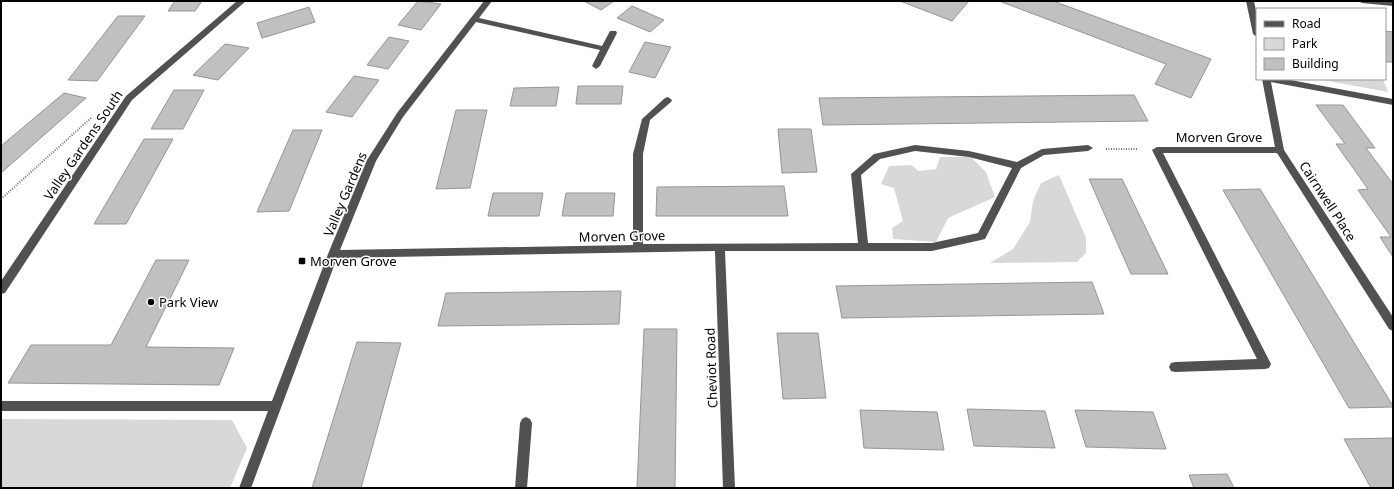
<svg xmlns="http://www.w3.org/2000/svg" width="1394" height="489" viewBox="0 0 1394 489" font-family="'Noto Sans',sans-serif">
<rect width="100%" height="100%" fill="#fff"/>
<g fill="#d8d8d8">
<polygon points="1317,79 1383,79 1388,92"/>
<polygon points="940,157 971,157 986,172 995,197 948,218 936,242 893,239 892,228 903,221 894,188 881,184 889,166 912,165 918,171 936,169"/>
<polygon points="1059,175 1086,238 1086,253 1077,262 990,263 1013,249 1030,222 1033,201 1041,183"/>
<polygon points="1,419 232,420 247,448 230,488 1,488"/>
</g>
<g fill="#c0c0c0" stroke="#959595">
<polygon points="175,1 202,1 195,11 168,11"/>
<polygon points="418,1 441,4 421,30 398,25"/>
<polygon points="584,1 614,1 601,10"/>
<polygon points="900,1 969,1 952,21"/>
<polygon points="999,1 1053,1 1211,59 1191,98 1155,84 1166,64"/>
<polygon points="632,6 664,20 650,32 617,18"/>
<polygon points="309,7 315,22 262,38 257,23"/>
<polygon points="118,16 145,16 97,81 68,80"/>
<polygon points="1385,31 1393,32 1393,62 1385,62"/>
<polygon points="389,37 409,41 388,69 367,65"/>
<polygon points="645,42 671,47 655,78 629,72"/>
<polygon points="225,44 249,48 218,80 193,75"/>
<polygon points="354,76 379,80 352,117 326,112"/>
<polygon points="578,86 623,86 621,104 576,104"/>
<polygon points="559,87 556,106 510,106 514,88"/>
<polygon points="174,90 204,90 183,129 151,129"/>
<polygon points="64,93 86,98 1,173 1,146"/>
<polygon points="1134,95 1148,121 823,125 819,98"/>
<polygon points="1316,105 1343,105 1375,148 1366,148 1393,184 1393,257 1380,237 1391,237 1358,190 1368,189 1336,144 1345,144"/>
<polygon points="456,110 487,110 470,188 436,189"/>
<polygon points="778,129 811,129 817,172 782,173"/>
<polygon points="293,130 322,130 289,211 257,212"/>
<polygon points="144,139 173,139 126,224 94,224"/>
<polygon points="1089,179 1122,179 1168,274 1131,274"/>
<polygon points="784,186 788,216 656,216 657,187"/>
<polygon points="1260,189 1393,406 1393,407 1349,408 1223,190"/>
<polygon points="493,193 543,193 539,216 488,216"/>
<polygon points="566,193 615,193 613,216 562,216"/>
<polygon points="156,260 189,260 146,347 234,348 219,385 8,383 31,345 111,345"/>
<polygon points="1092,282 1104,314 842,318 836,286"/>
<polygon points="621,291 619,324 438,326 446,293"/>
<polygon points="644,329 677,329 675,488 637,488"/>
<polygon points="777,333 818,333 826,398 783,399"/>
<polygon points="357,342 401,343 361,488 312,488"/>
<polygon points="967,409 1045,411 1055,448 974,446"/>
<polygon points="860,410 937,412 944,450 864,448"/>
<polygon points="1075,410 1153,412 1166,449 1086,447"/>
<polygon points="1393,438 1393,488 1371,488 1344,439"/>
<polygon points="1227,474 1234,488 1194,488 1189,475"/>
</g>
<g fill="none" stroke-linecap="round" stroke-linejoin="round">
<g stroke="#737373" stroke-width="2" stroke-dasharray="1 1.5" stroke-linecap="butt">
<polyline points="1106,149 1137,149"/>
<polyline points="1,199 91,118"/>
</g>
<g fill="#515151" fill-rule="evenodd">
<polygon points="237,1 246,1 132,100 5,293 1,294 1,281 126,96"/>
<path d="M484 1H492L479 18 602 46 610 31H616L617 33 600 66 596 69 592 66 600 50 476 22 403 117 376 161 340 250 633 245V154L642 119 665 98 668 97 672 100 671 102 650 120 643 154V244L858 243 851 174 874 154 915 145 969 151 1017 162 1042 149 1088 145 1093 148 1088 151 1044 155 1021 168 985 239 981 240 932 251H725L735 488H723L715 251 337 258 251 488H239L268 411H1V401H272L328 254 367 160 397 113ZM915 151 969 157 1012 168 978 233 932 243H868L861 175 880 159Z"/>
<polygon points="1246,1 1254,1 1257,16 1257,37 1253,34"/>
<polygon points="1358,1 1393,2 1393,6 1362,3"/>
<polygon points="1262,79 1285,79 1393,99 1393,105 1271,82 1284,150 1393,317 1393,331 1389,329 1277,153 1163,153 1271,364 1269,368 1265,369 1175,372 1171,371 1169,367 1171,363 1175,362 1257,359 1152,150 1157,147 1275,147"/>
<polygon points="526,417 530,419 532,423 527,488 515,488 520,423 522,419"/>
</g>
</g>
<g fill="#000" stroke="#fff" stroke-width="1.5">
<rect x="298" y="257" width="8" height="8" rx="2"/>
<circle cx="151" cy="302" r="4"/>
</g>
<g text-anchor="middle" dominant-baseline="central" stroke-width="3" stroke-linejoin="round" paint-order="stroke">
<g font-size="13" fill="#000" stroke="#fff">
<text x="1219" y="137">Morven Grove</text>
<text transform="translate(83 145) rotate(-56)">Valley Gardens South</text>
<text transform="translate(345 194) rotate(-67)">Valley Gardens</text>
<text transform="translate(1328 201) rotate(57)">Cairnwell Place</text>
<text transform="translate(622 236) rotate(-1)">Morven Grove</text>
<text transform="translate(711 368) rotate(-92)">Cheviot Road</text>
</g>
<g font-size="13" fill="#000" stroke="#fff" text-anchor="start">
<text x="310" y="261">Morven Grove</text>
<text x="159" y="302">Park View</text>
</g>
</g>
<rect width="1394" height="489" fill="none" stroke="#000000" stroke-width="4"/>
<rect x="1256" y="8" width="130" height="72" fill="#ffffff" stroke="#999999"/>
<rect x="1264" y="21" width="20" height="6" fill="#515151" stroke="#999999"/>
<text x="1292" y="28" font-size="12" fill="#000000">Road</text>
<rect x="1264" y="38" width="20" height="12" fill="#d8d8d8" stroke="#999999"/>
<text x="1292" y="48" font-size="12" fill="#000000">Park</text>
<rect x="1264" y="58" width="20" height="12" fill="#c0c0c0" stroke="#999999"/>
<text x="1292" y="68" font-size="12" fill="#000000">Building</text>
</svg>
